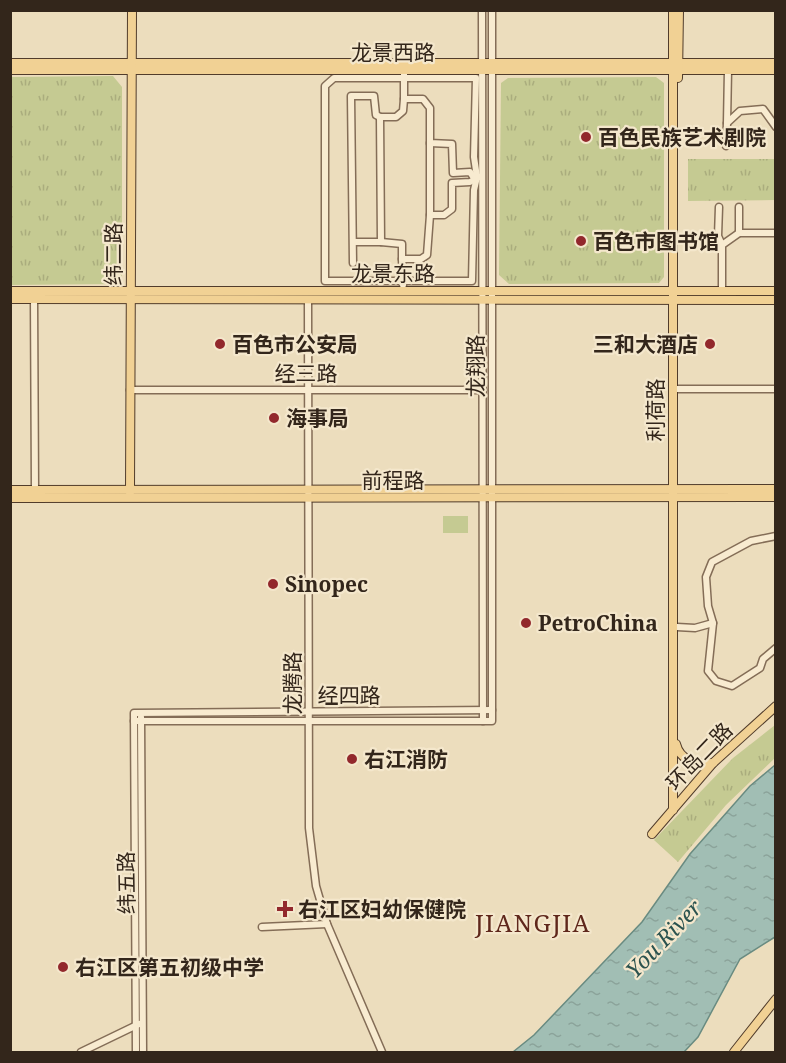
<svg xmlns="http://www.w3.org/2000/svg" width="786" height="1063" viewBox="0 0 786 1063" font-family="'Noto Serif','Noto Sans SC',serif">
<defs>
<pattern id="grass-tufts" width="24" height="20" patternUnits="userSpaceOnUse" patternTransform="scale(1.5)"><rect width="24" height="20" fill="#c5ca92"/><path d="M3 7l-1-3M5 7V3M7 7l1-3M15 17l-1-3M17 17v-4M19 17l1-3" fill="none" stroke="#aaad7d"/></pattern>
<pattern id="water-ripples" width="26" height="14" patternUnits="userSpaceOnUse" patternTransform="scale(1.5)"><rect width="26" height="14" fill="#a1beb4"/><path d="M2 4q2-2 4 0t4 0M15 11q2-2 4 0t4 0" fill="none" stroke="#8ba39a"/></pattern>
</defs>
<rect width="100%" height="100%" fill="#ecddbd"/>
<g fill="url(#grass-tufts)">
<polygon points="113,76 122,87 122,277 116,284 11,285 11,77"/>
<polygon points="656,77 664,83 664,277 659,283 509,284 499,275 501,83 508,78"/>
<polygon points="688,159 775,159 775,200 688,201"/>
<polygon points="775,725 775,758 726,805 678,862 654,840 733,758"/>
</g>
<rect fill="#c5ca92" x="443" y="516" width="25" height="17"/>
<polygon fill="url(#water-ripples)" stroke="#698b81" stroke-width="1.5" points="775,765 775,937 740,959 698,1037 684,1052 513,1052 534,1035 642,922 690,854 750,786"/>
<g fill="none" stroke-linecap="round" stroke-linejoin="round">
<defs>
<g id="minor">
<polyline points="482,10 483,721"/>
<polyline points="404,70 404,99 423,99 430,108 430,143 452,144 453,173 470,172 474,178"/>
<polygon points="334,78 476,78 474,157 477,177 474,190 472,281 325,281 325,86"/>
<polyline points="727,123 728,70"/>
<polyline points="726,146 727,123 740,111 763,109 776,127"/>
<polyline points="719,207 718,236 722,245"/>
<polyline points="430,215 430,143"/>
<polyline points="739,233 739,207"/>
<polyline points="355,242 381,242 380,117 396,117 403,111 404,99"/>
<polyline points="381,242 402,244 402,259"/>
<polyline points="353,263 351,96 374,96 376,115 380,117"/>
<polyline points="403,285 402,259 421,259 427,255 430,215 444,215 452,209 452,183 470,182 479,177"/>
<polyline points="722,291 722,245 739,233 776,233"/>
<polyline points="34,299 35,490"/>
<polyline points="308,300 309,828 316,886 327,924 382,1052"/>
<polyline points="677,389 776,389"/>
<polyline points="130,390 483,390"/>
<polyline points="776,536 751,541 712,562 706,577 708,606 713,623 708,671 716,681 732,686 760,668 763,659 776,648"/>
<polyline points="677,627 695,628 713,623"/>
<polyline points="141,717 143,1052"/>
<polyline points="134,721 492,721 492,10"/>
<polyline points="262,927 327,924"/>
<polyline points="81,1052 139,1024"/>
<polyline points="136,1052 134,713 492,710"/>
</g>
<g id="major">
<polyline points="10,63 776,63"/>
<polyline points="10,70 776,70"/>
<polyline points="678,78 679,10"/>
<polyline points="10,291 776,291"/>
<polyline points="10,299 776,300"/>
<polyline points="10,490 776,489"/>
<polyline points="130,492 132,10"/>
<polyline points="10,498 776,497"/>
<path d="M676 744C680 761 697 765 713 763"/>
<polyline points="673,810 673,10"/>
<polyline points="652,834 713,763 776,706"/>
<polyline points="734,1052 776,999"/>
</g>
</defs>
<use href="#minor" stroke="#846d57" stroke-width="9"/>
<use href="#major" stroke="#513c2b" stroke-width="10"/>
<use href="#minor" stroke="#f8ebd0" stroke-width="6"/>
<use href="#major" stroke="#f1d194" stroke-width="8"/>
</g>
<g fill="#92282c" stroke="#f4e7cc" stroke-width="2">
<circle cx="586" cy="137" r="6"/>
<circle cx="581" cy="241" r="6"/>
<circle cx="220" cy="344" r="6"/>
<circle cx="710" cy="344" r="6"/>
<circle cx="274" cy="418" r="6"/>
<circle cx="273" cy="584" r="6"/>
<circle cx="526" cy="623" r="6"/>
<circle cx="352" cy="759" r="6"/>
<path d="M282 900h6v6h6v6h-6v6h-6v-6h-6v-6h6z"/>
<circle cx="63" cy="967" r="6"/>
</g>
<g text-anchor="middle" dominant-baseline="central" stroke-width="4.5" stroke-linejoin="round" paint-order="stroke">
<g font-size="21" fill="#33261b" stroke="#f4e7cc">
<text x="393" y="52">龙景西路</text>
<text transform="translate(113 254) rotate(-90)">纬二路</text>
<text x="393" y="273">龙景东路</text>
<text transform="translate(475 366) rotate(-90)">龙翔路</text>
<text x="306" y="373">经三路</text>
<text transform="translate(655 410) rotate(-90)">利荷路</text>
<text x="393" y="480">前程路</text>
<text transform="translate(292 683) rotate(-90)">龙腾路</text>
<text x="349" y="695">经四路</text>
<text transform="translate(699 756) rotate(-46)">环岛二路</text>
<text transform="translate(126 883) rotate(-91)">纬五路</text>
</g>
<g font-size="21" font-weight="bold" fill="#33261b" stroke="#f4e7cc" text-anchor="start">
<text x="598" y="137">百色民族艺术剧院</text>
<text x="593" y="241">百色市图书馆</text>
<text x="232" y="344">百色市公安局</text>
<text x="698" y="344" text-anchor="end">三和大酒店</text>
<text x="286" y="418">海事局</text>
<text x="285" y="584">Sinopec</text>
<text x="538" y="623">PetroChina</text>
<text x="364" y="759">右江消防</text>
<text x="298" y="909">右江区妇幼保健院</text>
<text x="75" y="967">右江区第五初级中学</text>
</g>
<g font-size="22" font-style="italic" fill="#2b534f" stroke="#f4e7cc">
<text transform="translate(663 938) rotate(-46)">You River</text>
</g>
<g font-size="24" letter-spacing="1.5" fill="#5f271b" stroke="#f4e7cc">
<text x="533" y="922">JIANGJIA</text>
</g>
</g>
<rect width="786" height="1063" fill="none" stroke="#33261b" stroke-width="24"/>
</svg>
